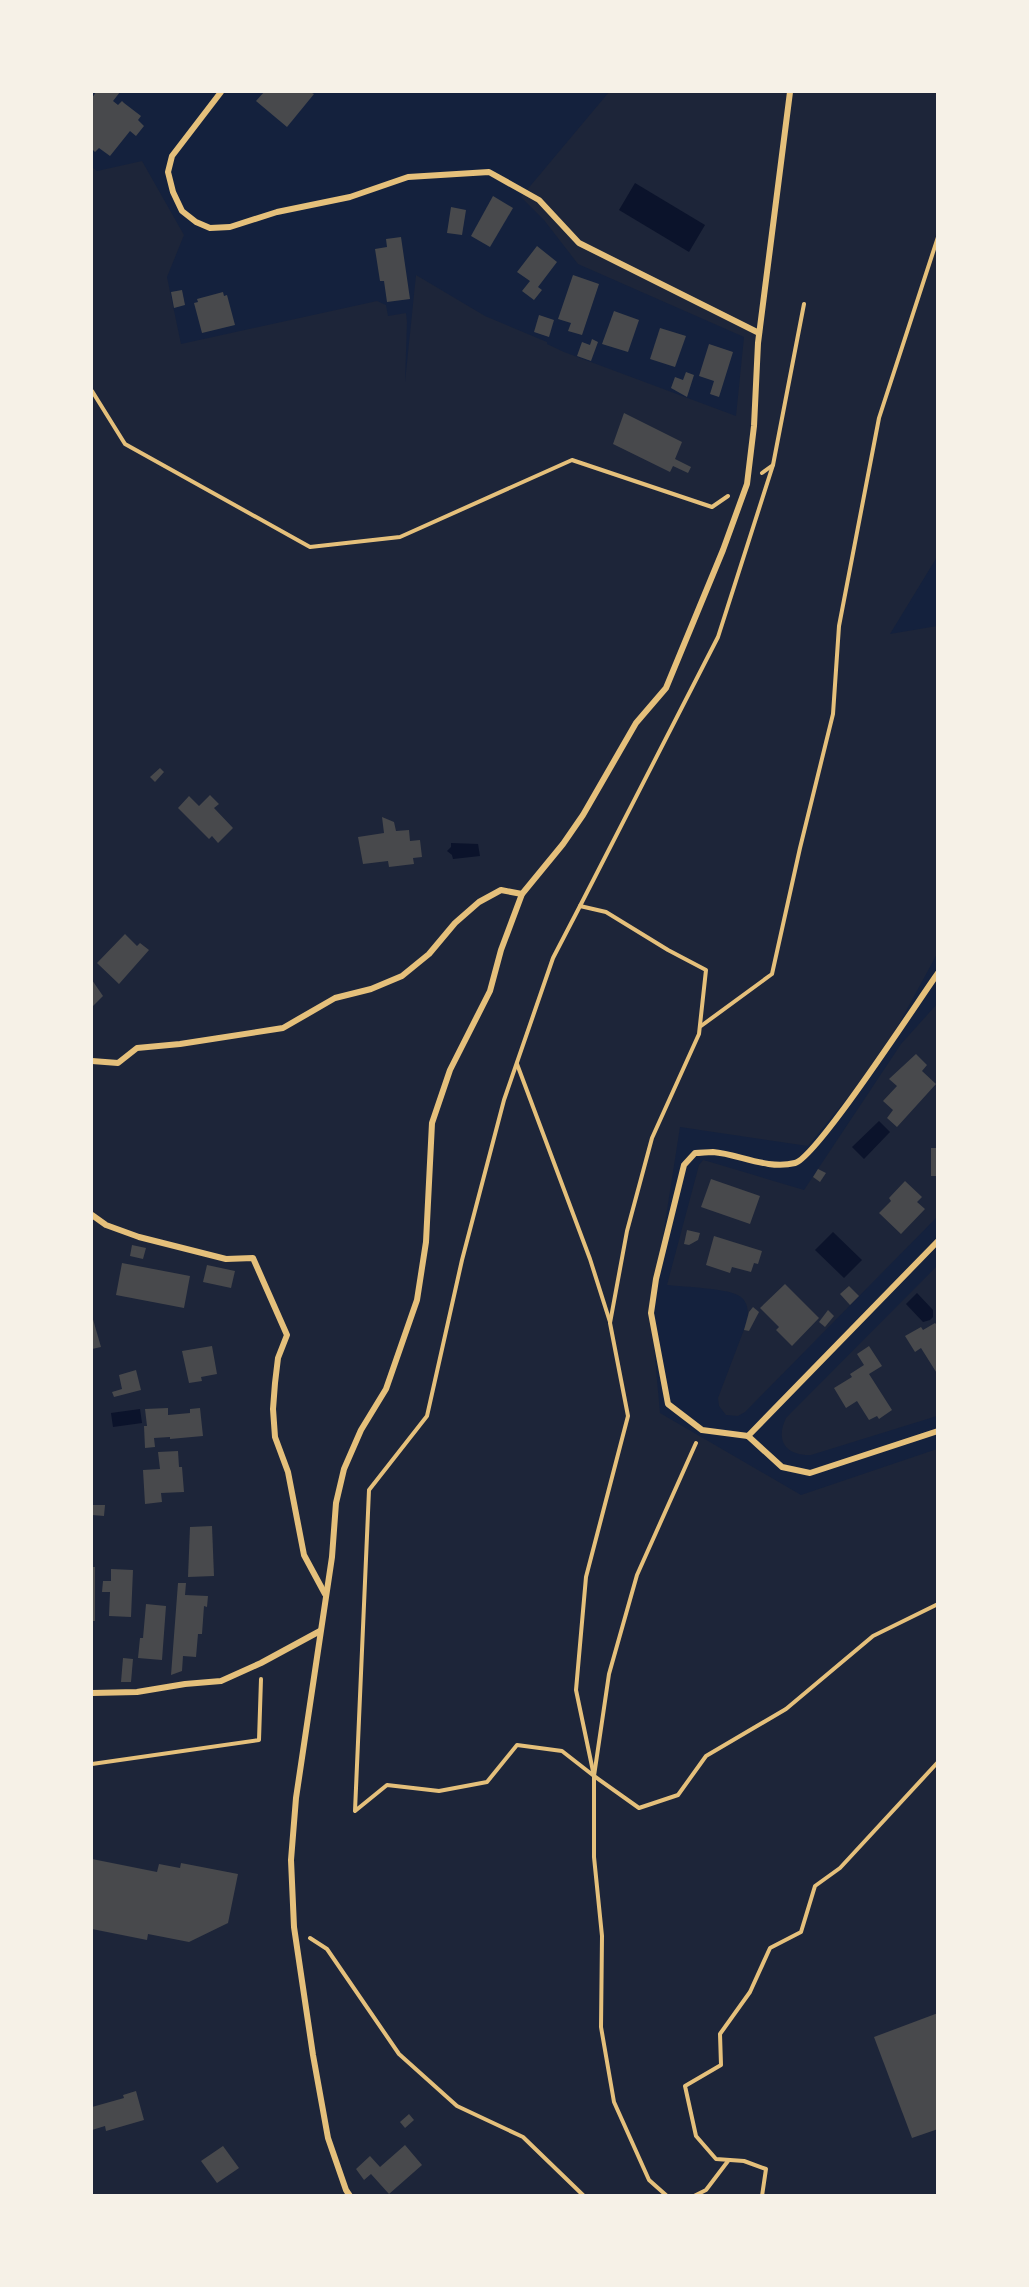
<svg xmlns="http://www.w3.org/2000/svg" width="1029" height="2287" viewBox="0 0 1029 2287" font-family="Poppins,sans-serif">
<rect width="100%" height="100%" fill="#14213d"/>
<g fill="#1d2539">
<polygon points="609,92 937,92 937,557 890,634 937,626 937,954 881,1057 808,1146 680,1127 651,1313 660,1413 801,1495 937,1449 937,2195 92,2195 92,167 97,171 142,161 184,235 167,277 181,344 377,301 386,305 388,316 406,313 407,322 405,382 416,275 485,316 547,342 547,344 564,352 736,416 744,337 578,264 544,220 521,197"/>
<path d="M937 1004V1217L745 1412 738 1416 726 1415 719 1406 718 1398 748 1319C748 1310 748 1303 741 1297 731 1288 682 1287 667 1285L699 1165 703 1160 707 1161 804 1190 901 1044Z"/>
<path d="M937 1266V1416L811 1455C786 1456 775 1441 786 1418Z"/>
</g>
<g fill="#0b132b">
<polygon points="635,183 705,225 689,252 619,210"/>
<polygon points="451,843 478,844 480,856 453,859 452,855 447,851 451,847"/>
<polygon points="879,1121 890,1132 864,1159 852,1147"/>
<polygon points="833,1232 862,1260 844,1278 815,1250"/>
<polygon points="917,1293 933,1310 933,1317 930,1320 923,1322 906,1304"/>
<polygon points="140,1409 142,1423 113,1427 111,1413"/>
</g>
<g fill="#48494c">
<polygon points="96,92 120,92 113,101 118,105 122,101 124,103 141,116 138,120 144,126 136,136 130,131 110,156 99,148 95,152 92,149 92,98"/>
<polygon points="264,92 310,92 314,94 287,127 256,101"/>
<polygon points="493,196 513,208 490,247 471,236"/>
<polygon points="451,207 466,210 462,235 447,233"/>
<polygon points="401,237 410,299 387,302 384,281 380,281 375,249 387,247 386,239"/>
<polygon points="537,246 557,262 538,287 542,290 534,300 522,291 530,281 517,272"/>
<polygon points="573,275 599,284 582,335 568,331 571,323 558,319"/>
<polygon points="182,290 185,305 174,308 171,292"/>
<polygon points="223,292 224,296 227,295 235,325 202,333 194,303 198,302 197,299"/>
<polygon points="614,311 639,320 628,352 602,344"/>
<polygon points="539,315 554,320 549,337 534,332"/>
<polygon points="660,328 686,336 675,367 650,359"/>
<polygon points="592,339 598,342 591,361 577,356 582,342 590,345"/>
<polygon points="709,344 733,352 719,397 710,394 714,381 699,376"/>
<polygon points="686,372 694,375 687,397 671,388 675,377 683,380"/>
<polygon points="624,413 682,442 675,459 691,467 688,473 673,466 670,472 613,444"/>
<polygon points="160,768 164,772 155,782 150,777"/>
<polygon points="210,795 219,804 214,808 233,828 218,843 212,836 209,839 178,808 189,796 199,806"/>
<polygon points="382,817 394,822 396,831 409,830 410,841 420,840 422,857 413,858 414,864 389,867 388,861 363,864 358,837 384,833"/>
<polygon points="125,934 137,946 140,943 149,950 119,984 97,963"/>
<polygon points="92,980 103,996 92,1007"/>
<polygon points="916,1054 927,1065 922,1071 936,1084 897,1127 887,1118 893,1110 883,1101 897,1086 889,1079"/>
<rect x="931" y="1148" width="7" height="28"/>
<polygon points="818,1169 826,1173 820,1182 813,1177"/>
<polygon points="711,1179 760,1196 750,1224 701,1207"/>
<polygon points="905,1181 922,1197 917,1202 925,1209 901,1234 879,1213 891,1201 889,1198"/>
<polygon points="687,1230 700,1233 698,1240 689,1245 684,1244"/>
<polygon points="714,1236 762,1251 758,1264 754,1263 751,1272 732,1267 730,1273 706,1265"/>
<polygon points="132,1245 146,1248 143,1259 130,1256"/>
<polygon points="122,1263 190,1276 184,1308 116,1295"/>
<polygon points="207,1265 235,1271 231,1288 203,1282"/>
<polygon points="785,1284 819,1318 792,1346 776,1330 779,1327 760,1308"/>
<polygon points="849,1286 859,1296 850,1305 840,1294"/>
<polygon points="753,1307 759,1312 749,1331 744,1330 749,1312"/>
<polygon points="828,1310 834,1316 825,1327 819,1322"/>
<polygon points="92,1316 101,1347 92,1349"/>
<polygon points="935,1323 938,1326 938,1375 921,1348 915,1352 905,1336 921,1327 923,1330"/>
<polygon points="212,1346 217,1374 201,1377 202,1381 189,1383 182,1351"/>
<polygon points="869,1346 882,1366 869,1374 892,1410 879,1419 877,1416 869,1420 857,1401 846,1408 834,1388 852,1377 850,1374 864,1365 857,1354"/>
<polygon points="136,1370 141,1390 114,1397 112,1392 122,1389 119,1375"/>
<polygon points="168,1408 168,1415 190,1413 190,1409 200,1408 203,1436 170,1439 170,1437 154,1438 155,1447 145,1448 144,1426 147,1426 145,1409"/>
<polygon points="178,1451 179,1467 182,1467 184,1492 161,1493 162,1502 145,1504 143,1470 160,1469 158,1452"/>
<polygon points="92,1505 105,1505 104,1516 92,1515"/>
<polygon points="212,1526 214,1576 188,1577 190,1527"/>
<rect x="92" y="1567" width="3" height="54"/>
<polygon points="111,1569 133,1570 131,1617 109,1616 110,1592 102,1592 103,1581 111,1581"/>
<polygon points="178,1583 186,1583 185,1595 208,1596 207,1607 204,1606 202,1634 198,1634 196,1657 183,1656 182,1671 171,1675"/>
<polygon points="146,1604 166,1606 162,1660 138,1658 140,1638 143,1638"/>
<polygon points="123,1658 133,1659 131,1682 121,1682"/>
<polygon points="92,1859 157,1872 159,1864 180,1868 181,1863 238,1874 228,1923 189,1942 148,1934 147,1940 92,1929"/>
<polygon points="938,2013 938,2129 912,2138 874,2037"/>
<polygon points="136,2091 144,2120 106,2131 105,2126 92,2130 92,2107 124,2098 123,2095"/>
<polygon points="409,2114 414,2120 405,2128 400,2122"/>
<polygon points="405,2145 422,2165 389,2194 371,2174 364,2180 356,2169 370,2156 380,2167"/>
<polygon points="223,2146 239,2168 217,2183 201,2161"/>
</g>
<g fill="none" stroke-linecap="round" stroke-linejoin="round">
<g stroke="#e5c07b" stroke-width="4">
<polyline points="92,391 125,444 310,547 400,537 572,460 712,507 728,496"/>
<polyline points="762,473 773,465"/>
<polyline points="580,906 718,637 773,465 804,304"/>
<polyline points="701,1026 772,974 800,848 833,714 839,626 879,418 938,237"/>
<polyline points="517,1064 590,1259 610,1322"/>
<polyline points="696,1443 637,1575 609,1674 594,1776 639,1808 678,1795 706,1756 786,1709 873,1636 938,1604"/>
<polyline points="92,1764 259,1740 261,1679"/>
<polyline points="594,1776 562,1751 517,1745 487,1782 439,1791 387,1785 355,1811 369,1490 427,1416 462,1260 504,1100 553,958 580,906 606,912 668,950 706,970 699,1034 652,1138 627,1231 610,1323 628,1416 586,1577 576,1690 594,1776 594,1857 602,1936 601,2027 614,2102 649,2180 667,2196"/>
<polyline points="310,1938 327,1949 399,2054 457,2106 523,2137 584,2196"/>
<polyline points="694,2196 706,2190 728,2161"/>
<polyline points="762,2196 766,2169 744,2161 716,2159 696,2136 685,2086 721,2065 720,2034 750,1992 770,1948 801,1932 815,1886 840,1868 938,1762"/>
</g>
<g stroke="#e5c07b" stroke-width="6">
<polyline points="221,92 172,156 168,172 173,192 182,211 196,222 210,228 230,227 277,212 350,197 408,177 489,172 539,200 579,243 759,333"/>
<polyline points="92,1061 118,1063 137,1048 180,1044 283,1028 335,998 371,989 402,976 429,954 455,923 479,902 501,890 522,894"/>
<polyline points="92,1215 106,1225 139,1237 226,1259 253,1258 287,1335 278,1358 275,1383 273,1409 275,1437 288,1472 304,1555 325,1594"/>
<path d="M748 1436 702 1430 668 1404 651 1313 656 1279 684 1165 695 1153C701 1153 707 1152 713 1152 739 1154 767 1170 795 1163 817 1157 918 1001 938 973"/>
<polyline points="748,1436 938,1241"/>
<polyline points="748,1436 782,1467 810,1473 938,1431"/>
<polyline points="92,1693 137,1692 185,1684 221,1681 261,1663 320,1631"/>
<polyline points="350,2196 346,2190 328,2138 313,2055 294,1927 291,1860 296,1798 332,1557 336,1503 344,1469 361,1430 386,1389 417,1300 426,1242 432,1123 450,1070 490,991 501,950 522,894 563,844 583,815 636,723 666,688 723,550 747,484 754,426 758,343 790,92"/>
</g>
</g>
<rect width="1029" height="2287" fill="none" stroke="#f6f1e7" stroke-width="186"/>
</svg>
